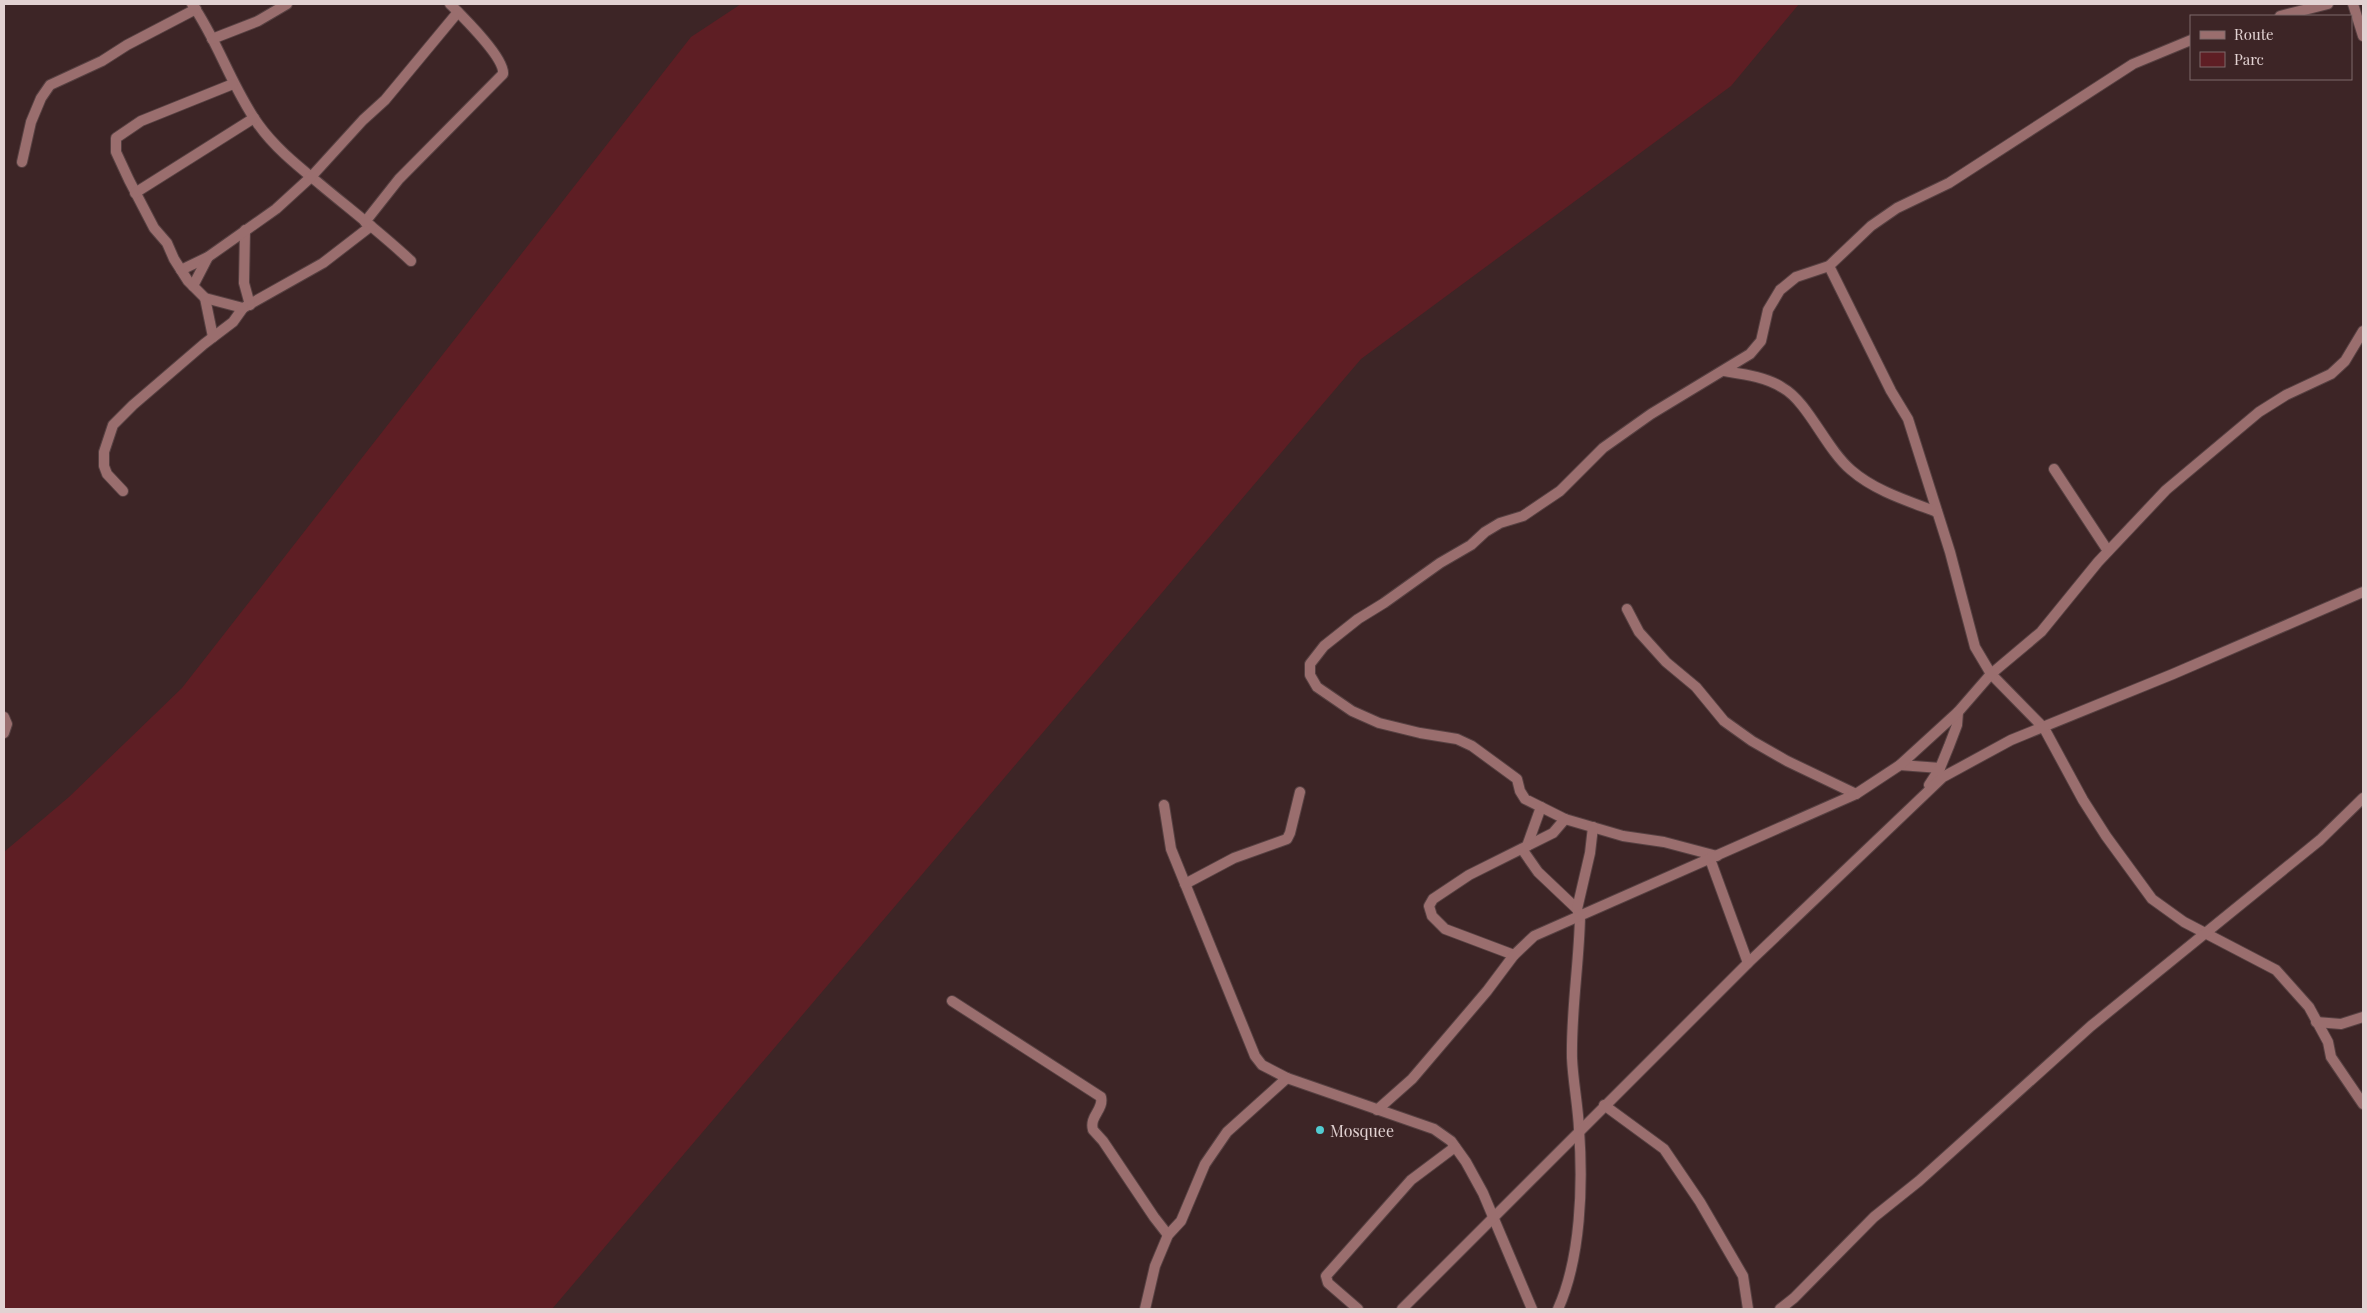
<svg xmlns="http://www.w3.org/2000/svg" width="2367" height="1313" viewBox="0 0 2367 1313" font-family="'Playfair Display',serif">
<rect width="100%" height="100%" fill="#3d2526"/>
<polygon fill="#5e1e24" points="741,4 1799,4 1731,86 1361,359 552,1309 4,1309 4,852 69,797 182,688 691,37"/>
<g fill="none" stroke-linecap="round" stroke-linejoin="round">
<defs>
<g id="minor">
<path d="M192 4C218 41 231 86 258 124 275 148 298 166 321 185 351 210 382 234 411 261"/>
<polyline points="2353,4 2363,36"/>
<polyline points="2280,16 2328,4"/>
<polyline points="212,39 258,21 287,4"/>
<polyline points="233,84 141,121 116,138 116,152 129,180 154,228 167,243 174,259 188,281 205,298 243,308 323,263 371,226"/>
<polyline points="22,162 31,122 41,98 50,85 102,61 127,45 196,9"/>
<polyline points="135,193 254,118"/>
<path d="M365 222 399 179 503 74C505 58 462 16 450 4"/>
<polyline points="245,230 244,283 250,305"/>
<polyline points="1829,266 1891,391 1908,419 1950,552 1975,647 1991,674 2044,728 2083,800 2106,836 2152,899 2184,922 2276,970 2309,1007 2328,1042 2331,1057 2363,1104"/>
<polyline points="181,270 208,257 276,209 311,177 363,120 385,100 458,12"/>
<polyline points="193,286 208,257"/>
<polyline points="205,298 213,337"/>
<path d="M1724 371C1743 374 1767 377 1783 388 1808 402 1826 449 1851 470 1875 491 1908 501 1937 512"/>
<polyline points="2054,469 2108,551"/>
<polyline points="123,491 107,474 104,466 104,452 113,425 133,405 204,344 233,322 243,308"/>
<polyline points="1627,609 1639,632 1666,662 1696,687 1724,721 1752,741 1787,761 1856,794"/>
<polyline points="4,717 7,724 4,733"/>
<polyline points="1900,765 1940,768"/>
<polyline points="1929,785 1940,768 1949,746 1957,725 1958,712 1991,674 2041,632 2098,562 2166,490 2259,412 2286,395 2331,374 2345,361 2363,331"/>
<polyline points="1164,805 1171,849 1255,1056 1262,1065 1287,1078 1434,1129 1451,1141 1466,1162 1483,1193 1532,1309"/>
<polyline points="1527,846 1541,807"/>
<path d="M1522 849 1538 872 1577 909 1580 917C1579 964 1571 1011 1572 1058 1573 1082 1578 1105 1579 1129 1583 1185 1581 1258 1558 1309"/>
<polyline points="1717,856 1664,842 1623,836 1565,819 1525,799 1520,791 1517,779 1472,746 1457,739 1420,733 1379,723 1352,711 1317,687 1310,675 1310,664 1324,646 1358,619 1384,603 1440,563 1471,545 1485,532 1500,523 1523,516 1560,491 1603,448 1651,414 1750,354 1761,341 1768,310 1780,290 1796,277 1829,266 1871,226 1897,208 1949,183 2133,64 2191,40"/>
<polyline points="1710,859 1748,963"/>
<polyline points="1185,884 1234,858 1287,839 1290,833 1300,792"/>
<polyline points="1577,909 1590,853 1593,827"/>
<polyline points="1514,955 1445,929 1432,916 1429,906 1433,899 1469,875 1553,833 1565,819"/>
<path d="M952 1001 1101 1097C1104 1110 1089 1116 1093 1130L1103 1141 1154 1217 1168 1235"/>
<polyline points="2316,1022 2341,1024 2363,1017"/>
<polyline points="1604,1105 1664,1149 1700,1202 1743,1276 1748,1309"/>
<polyline points="1377,1110 1412,1079 1487,991 1514,955 1534,936 1856,794 1900,765 1958,712"/>
<polyline points="1145,1309 1155,1266 1168,1235 1181,1221 1205,1164 1227,1132 1287,1078"/>
<polyline points="1358,1309 1328,1283 1326,1276 1411,1180 1455,1147"/>
<polyline points="1402,1309 1748,963 1943,777 2011,740 2173,674 2363,592"/>
<polyline points="1780,1309 1794,1298 1874,1217 1919,1181 2091,1026 2320,840 2363,798"/>
</g>
</defs>
<use href="#minor" stroke="#574142" stroke-width="12"/>
<use href="#minor" stroke="#9a6e6e" stroke-width="10"/>
</g>
<circle fill="#52ccd1" stroke="#3d2526" stroke-width="2" cx="1320" cy="1130" r="5"/>
<g text-anchor="middle" dominant-baseline="central" stroke-width="4.5" stroke-linejoin="round" paint-order="stroke">
<g font-size="16" fill="#e2d2d2" stroke="#3d2526" text-anchor="start">
<text x="1330" y="1130">Mosquee</text>
</g>
</g>
<rect width="2367" height="1313" fill="none" stroke="#e2d2d2" stroke-width="10"/>
<rect x="2190" y="15" width="162" height="65" fill="#3d2526" stroke="#7f6a6b"/>
<rect x="2200" y="31" width="25" height="8" fill="#9a6e6e" stroke="#7f6a6b"/>
<text x="2234" y="40" font-size="15" fill="#e2d2d2">Route</text>
<rect x="2200" y="52" width="25" height="15" fill="#5e1e24" stroke="#7f6a6b"/>
<text x="2234" y="65" font-size="15" fill="#e2d2d2">Parc</text>
</svg>
